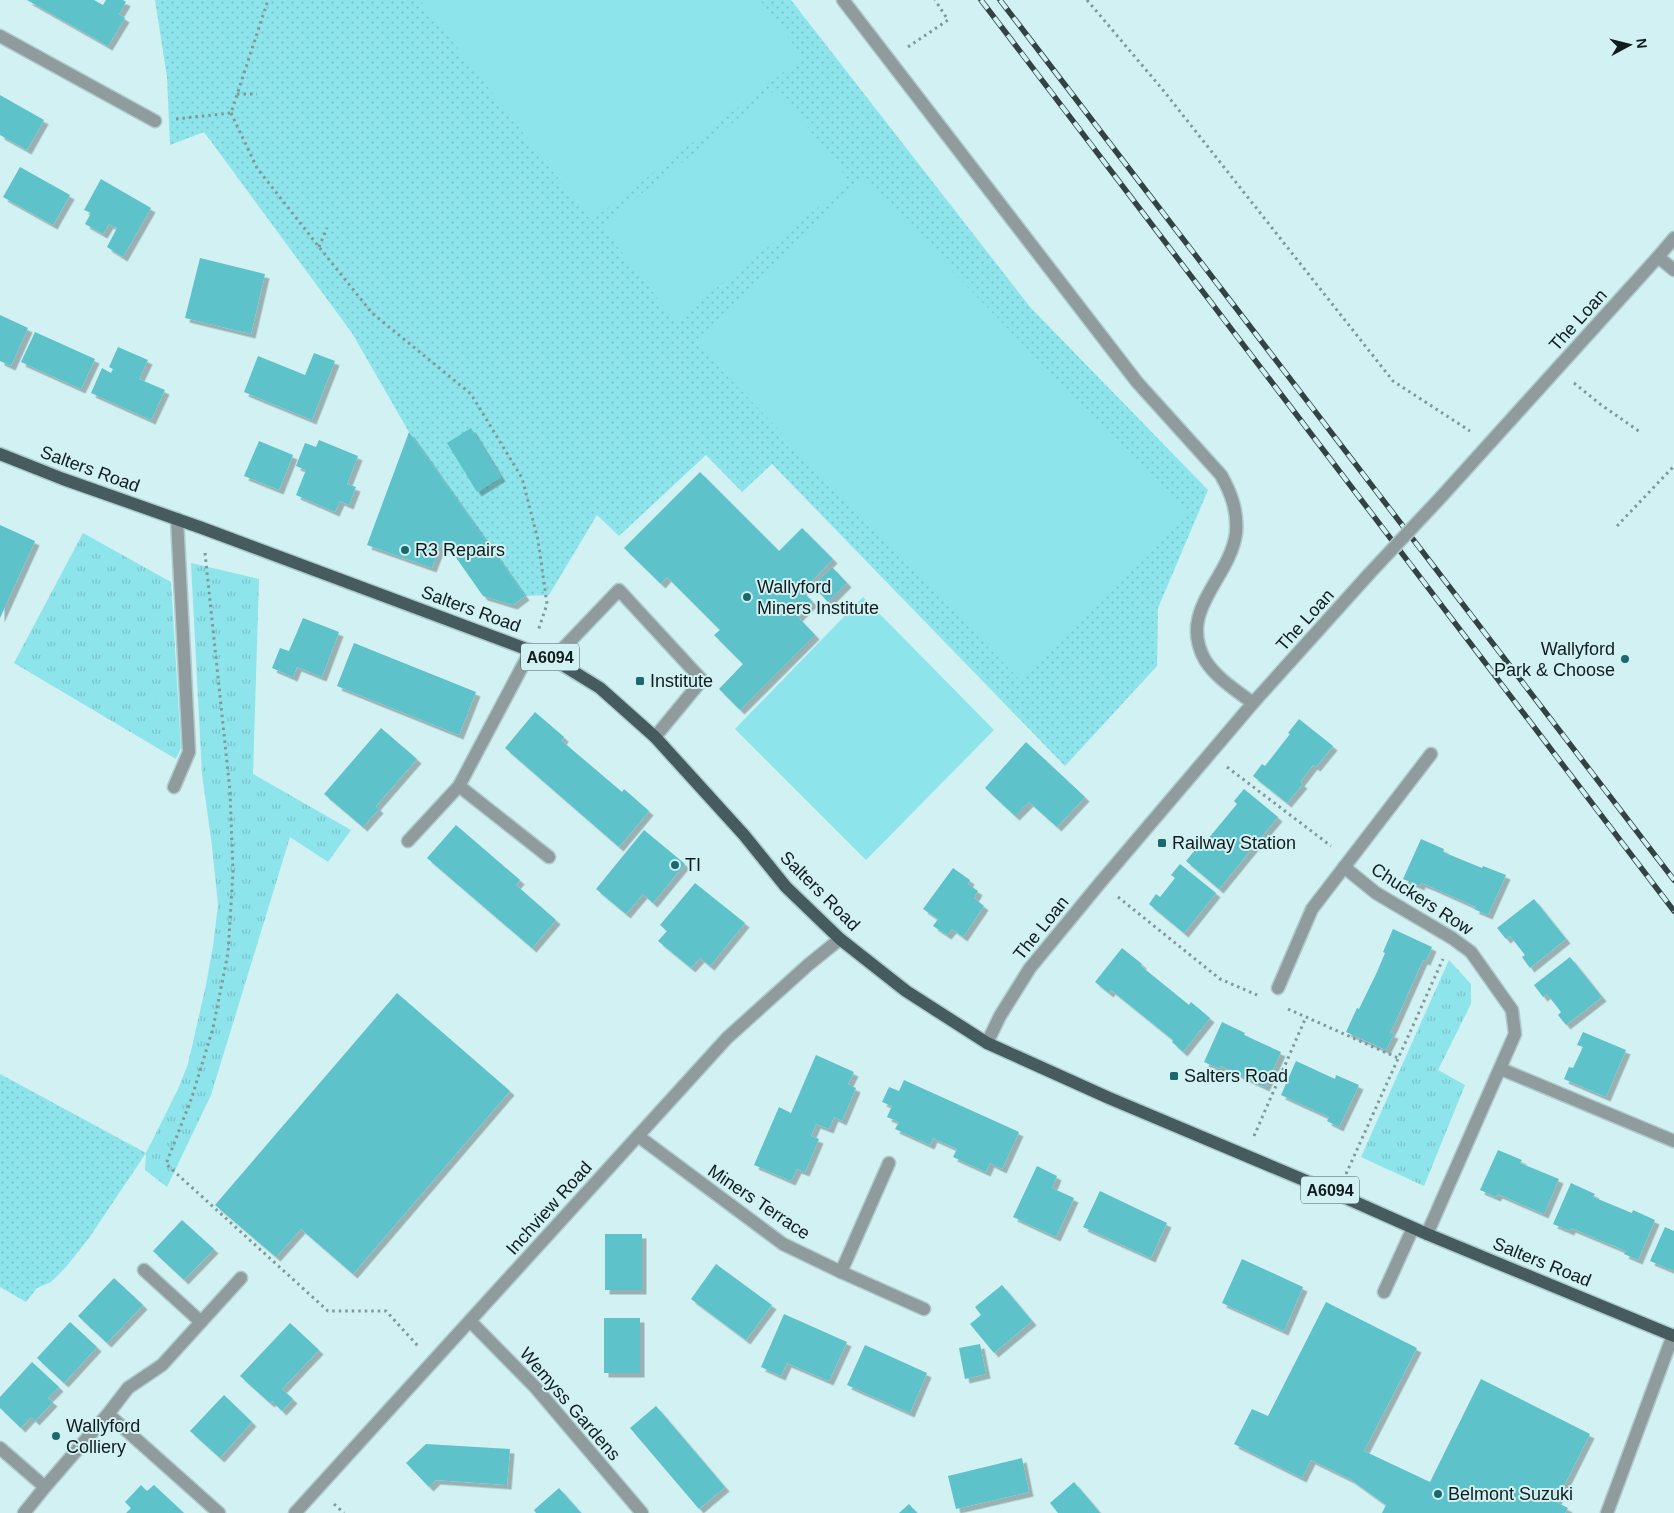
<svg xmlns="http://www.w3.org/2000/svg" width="1674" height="1513" viewBox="0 0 1674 1513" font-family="Helvetica,sans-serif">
<defs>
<pattern id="grass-tufts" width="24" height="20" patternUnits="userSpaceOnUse" patternTransform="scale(1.25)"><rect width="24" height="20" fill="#8de4eb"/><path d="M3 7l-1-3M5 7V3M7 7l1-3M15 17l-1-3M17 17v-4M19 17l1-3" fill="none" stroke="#79c3c9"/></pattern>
<pattern id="park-dots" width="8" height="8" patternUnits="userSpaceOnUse" patternTransform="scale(1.25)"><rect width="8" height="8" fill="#8de4eb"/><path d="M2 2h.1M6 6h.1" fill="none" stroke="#79c3c9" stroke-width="1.8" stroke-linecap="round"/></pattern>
<filter id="shadow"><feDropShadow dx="4.5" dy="4.5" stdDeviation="0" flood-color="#0004"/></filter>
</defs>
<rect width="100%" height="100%" fill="#d1f1f3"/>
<g fill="url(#grass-tufts)">
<polygon points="83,533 171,582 181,748 176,759 14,663"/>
<polygon points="191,563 259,579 253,774 351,830 328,862 290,837 211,1095 167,1187 145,1170 146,1153 178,1089 188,1064 206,985 213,946 218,905 212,846 202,774"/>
<polygon points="1449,960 1471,984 1471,1004 1438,1070 1465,1085 1424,1186 1361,1157"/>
</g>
<g fill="url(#park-dots)">
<polygon points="155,0 791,0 1030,307 1208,490 1158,608 1157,666 1065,766 772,464 742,492 706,455 619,536 597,515 549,595 525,596 409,432 352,333 204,132 170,145 167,77"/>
<polygon points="0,1074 146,1153 89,1238 66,1267 51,1282 37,1288 26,1302 0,1287"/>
</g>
<g fill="#8de4eb">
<polygon points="420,0 760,0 803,57 591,221"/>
<polygon points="778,88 850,182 675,321 601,225"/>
<polygon points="863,178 1186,514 1019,679 694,342"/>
<polygon points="863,597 994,730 866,860 735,729"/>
</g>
<g fill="#5dc2ca" filter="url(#shadow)">
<polygon points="27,0 94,0 103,5 106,0 123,0 126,2 119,14 125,18 108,46"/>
<polygon points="0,95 44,120 27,150 0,135"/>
<polygon points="20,167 70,195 53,225 3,197"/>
<polygon points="101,179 151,208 123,257 107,247 117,228 109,224 103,234 85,224 91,213 84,210"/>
<polygon points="200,258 265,274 251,334 185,318"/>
<polygon points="0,315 28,328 11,366 0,361"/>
<polygon points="35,332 95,359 81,389 21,362"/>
<polygon points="118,347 148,360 139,379 165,390 151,420 91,393 102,368 111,373 113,369 109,367"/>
<polygon points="314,353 335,361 312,420 244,392 258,356 305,375"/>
<polygon points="471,428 501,477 477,492 447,443"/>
<polygon points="409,432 525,596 513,605 483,596 443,539 432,568 367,545"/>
<polygon points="319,440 358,456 347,484 356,487 349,505 340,501 335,512 296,495 306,470 296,466 305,443 316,447"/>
<polygon points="259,441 293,455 279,490 244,476"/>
<polygon points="700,472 779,551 802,528 833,559 802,591 813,602 798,617 815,635 740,710 719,689 743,664 714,635 720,630 667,577 661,584 624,548"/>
<polygon points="0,525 35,541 0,618"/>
<polygon points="832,567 847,583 828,602 813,586"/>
<polygon points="303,618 339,632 322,677 297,667 293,677 272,668 280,648 289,651"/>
<polygon points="354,643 476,692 459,735 337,686"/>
<polygon points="535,712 564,737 562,741 622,792 624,789 649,811 619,847 505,748"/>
<polygon points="1299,719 1333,746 1316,767 1313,765 1300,782 1303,784 1287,803 1253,776 1262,764 1265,766 1290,734 1288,733"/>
<polygon points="381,728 417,759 376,806 379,809 363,827 324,794"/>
<polygon points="1026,742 1085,797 1057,827 1029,802 1015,816 985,788"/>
<polygon points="1244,789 1278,817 1219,889 1186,861 1195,850 1197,852 1237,804 1234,801"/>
<polygon points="456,825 520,880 516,885 556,920 532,948 427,858"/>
<polygon points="644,830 685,864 653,903 643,894 626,914 596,889"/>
<polygon points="1421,839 1444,849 1443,852 1482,868 1483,866 1506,875 1488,915 1474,909 1476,907 1429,886 1421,883 1420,886 1403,879"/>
<polygon points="1180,864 1216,893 1184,933 1149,904 1156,894 1160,897 1168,887 1175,878 1171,875"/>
<polygon points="953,868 970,880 968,884 978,891 974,898 984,906 963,937 952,929 947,935 933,926 938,919 923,909"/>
<polygon points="695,883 745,923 710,966 700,958 691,968 658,941 667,931 660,925"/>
<polygon points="1534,899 1566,939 1530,968 1522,957 1525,955 1510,936 1506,939 1497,928"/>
<polygon points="1393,929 1432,947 1426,961 1423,960 1394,1025 1390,1033 1394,1034 1386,1050 1346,1032 1357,1008 1359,1009 1377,972 1385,953 1383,952"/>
<polygon points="1122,948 1142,964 1141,966 1189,1005 1191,1002 1210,1018 1183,1052 1172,1042 1173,1040 1111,990 1109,993 1095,982"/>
<polygon points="1570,957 1602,997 1566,1025 1558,1015 1561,1012 1547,994 1543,997 1534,985"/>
<polygon points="397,993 510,1091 353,1274 301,1229 276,1257 215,1205"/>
<polygon points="1222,1022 1245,1033 1244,1035 1281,1052 1265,1087 1221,1066 1220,1069 1204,1062"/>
<polygon points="1583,1032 1626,1050 1606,1097 1564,1079 1569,1067 1573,1068 1583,1047 1577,1045"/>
<polygon points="816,1055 854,1072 848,1084 856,1088 842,1121 834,1117 829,1129 816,1124 811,1136 819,1139 805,1172 797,1169 791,1181 754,1165 779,1107 791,1113"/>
<polygon points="1296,1061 1335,1079 1336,1075 1359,1085 1339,1127 1327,1121 1329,1117 1281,1095"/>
<polygon points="904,1080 1019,1132 1002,1169 990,1163 986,1172 953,1157 957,1149 933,1138 930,1145 895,1129 899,1122 887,1117 892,1106 882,1102 889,1087 899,1091"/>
<polygon points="1498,1150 1522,1160 1520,1163 1559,1179 1544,1214 1498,1194 1496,1197 1480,1190"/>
<polygon points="1037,1166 1057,1176 1052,1188 1074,1198 1056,1237 1013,1217"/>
<polygon points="1571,1183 1595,1194 1593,1197 1632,1213 1633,1210 1655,1220 1638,1260 1624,1254 1626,1251 1571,1228 1570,1231 1553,1224"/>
<polygon points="1100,1191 1167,1223 1151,1258 1083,1227"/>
<polygon points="182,1220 214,1249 184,1280 153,1251"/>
<polygon points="1665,1227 1674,1231 1674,1271 1650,1261"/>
<rect x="605" y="1234" width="37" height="56"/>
<polygon points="1242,1259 1303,1287 1284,1331 1222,1303"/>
<polygon points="716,1264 772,1305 746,1340 691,1299"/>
<polygon points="114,1278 143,1305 107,1343 78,1316"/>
<polygon points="1002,1285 1032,1321 994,1353 970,1324 981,1315 975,1307"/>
<polygon points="1326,1302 1417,1348 1364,1451 1430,1482 1481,1379 1590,1434 1556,1502 1568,1508 1565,1513 1382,1513 1386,1505 1350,1479 1311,1460 1302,1478 1234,1444 1252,1409 1268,1416"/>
<polygon points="784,1314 847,1342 829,1381 787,1363 781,1376 761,1367"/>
<rect x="604" y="1318" width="36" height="55"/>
<polygon points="70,1322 97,1347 64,1383 37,1358"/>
<polygon points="290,1323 319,1350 282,1389 293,1399 282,1411 272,1401 270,1403 240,1376"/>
<polygon points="980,1344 986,1374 965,1379 959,1348"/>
<polygon points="865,1345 927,1373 910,1413 847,1385"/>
<polygon points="32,1362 59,1387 48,1398 53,1402 35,1421 31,1417 21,1428 0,1408 0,1397"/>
<polygon points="224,1395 252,1422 220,1458 190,1431"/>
<polygon points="656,1406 725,1487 699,1509 630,1428"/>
<polygon points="426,1444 510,1449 507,1485 436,1480 429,1487 406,1463"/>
<polygon points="1022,1458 1029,1492 956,1509 948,1476"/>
<polygon points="1074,1482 1092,1503 1100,1513 1058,1513 1050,1503"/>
<polygon points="141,1485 147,1491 154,1485 184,1513 126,1513 131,1508 125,1502"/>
<polygon points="559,1488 581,1513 536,1513 534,1510"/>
<polygon points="909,1504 917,1513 899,1513"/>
</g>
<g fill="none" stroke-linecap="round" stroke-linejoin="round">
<defs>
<g id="minor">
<path d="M843 0 1137 382 1221 475C1231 493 1238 511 1236 533 1230 579 1177 610 1205 660 1216 678 1237 691 1253 703"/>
<polyline points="0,36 155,121"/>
<polyline points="1658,257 1674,270"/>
<polyline points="1442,496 1658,257 1674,238"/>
<polyline points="553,659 619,590 702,680 655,737"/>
<polyline points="459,786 549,857"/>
<polyline points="174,787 189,752 177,519"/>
<polyline points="408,841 459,786 531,650"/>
<polyline points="1344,867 1376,893 1452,938 1471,952 1512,1010 1515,1034 1427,1234"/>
<polyline points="1278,988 1312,909 1431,754"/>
<polyline points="987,1043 1000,1016 1030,968 1100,883 1253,703 1369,574"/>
<polyline points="1501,1069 1674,1141"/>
<polyline points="638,1136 783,1244 841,1272 924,1309"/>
<polyline points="144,1270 201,1322"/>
<polyline points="841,1272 889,1163"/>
<polyline points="1384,1292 1413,1228"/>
<polyline points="470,1321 535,1387 642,1513"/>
<polyline points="108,1414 219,1513"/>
<polyline points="0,1448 45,1487"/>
<polyline points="24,1513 45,1487 108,1414 128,1388 162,1365 241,1278"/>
<polyline points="295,1513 727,1038 808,965 840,939"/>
<polyline points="1607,1513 1673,1335"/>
</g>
<polyline id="major" points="0,454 63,479 202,528 553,659 600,688 655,737 744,835 786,887 840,939 906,991 987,1043 1109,1098 1337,1194 1427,1234 1674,1336"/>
</defs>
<use href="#minor" stroke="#aecbcc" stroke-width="15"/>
<use href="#major" stroke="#aecbcc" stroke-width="15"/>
<g stroke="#81989a" stroke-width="3" stroke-dasharray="2.5 4" stroke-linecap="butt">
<polyline points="1087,0 1163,90 1393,381 1470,431"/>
<polyline points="908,47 948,20 935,0"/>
<polyline points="237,94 257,94"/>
<polyline points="231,113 257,168 319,247 372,313 471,394 522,478 538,540 547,604 538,631"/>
<polyline points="176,119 231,113 268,0"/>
<polyline points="319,247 327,228"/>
<polyline points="1574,383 1600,404 1640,432"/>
<polyline points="1617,526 1674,466"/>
<polyline points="205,553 230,791 233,872 228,953 213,1028 192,1097 166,1164 328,1311 386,1311 418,1346"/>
<polyline points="1227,767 1331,846"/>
<polyline points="1118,897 1220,979 1257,995"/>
<polyline points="1288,1009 1398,1058"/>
<polyline points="1254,1136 1306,1017"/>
<polyline points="1346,1174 1443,959"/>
<polyline points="334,1504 344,1513"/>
</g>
<use href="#minor" stroke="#8f9b9c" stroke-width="12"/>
<use href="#major" stroke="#455b5d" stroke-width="12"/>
<defs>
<g id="rail">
<polyline points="981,0 1674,911"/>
<polyline points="1000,0 1674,880"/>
</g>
</defs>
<use href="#rail" stroke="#334344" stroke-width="5.5"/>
<use href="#rail" stroke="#d1f1f3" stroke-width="4" stroke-dasharray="11" stroke-linecap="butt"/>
<defs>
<polyline id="minor-bridge" points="1369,574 1442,496"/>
</defs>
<use href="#minor-bridge" stroke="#aecbcc" stroke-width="15" stroke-linecap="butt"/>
<use href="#minor-bridge" stroke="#8f9b9c" stroke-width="12"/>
</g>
<g fill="#1b686e" stroke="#d1f1f3" stroke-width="2">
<circle cx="405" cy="550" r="5"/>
<circle cx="747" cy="597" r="5"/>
<circle cx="1625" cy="659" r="5"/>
<rect x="635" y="676" width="10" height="10" rx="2.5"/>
<rect x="1157" y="838" width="10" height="10" rx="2.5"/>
<circle cx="675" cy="865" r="5"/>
<rect x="1169" y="1071" width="10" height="10" rx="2.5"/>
<circle cx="56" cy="1436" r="5"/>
<circle cx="1438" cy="1494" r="5"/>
</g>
<g text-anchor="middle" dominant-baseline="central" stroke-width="4" stroke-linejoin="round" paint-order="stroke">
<g fill="#d1f1f3" stroke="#4a5c5d" stroke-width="1">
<rect x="521" y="643.5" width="58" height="27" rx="4"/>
<rect x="1301" y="1176.5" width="58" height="27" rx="4"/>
</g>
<g font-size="16" font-weight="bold" fill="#101c1d">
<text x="550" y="657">A6094</text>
<text x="1330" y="1190">A6094</text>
</g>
<g font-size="18" fill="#101c1d" stroke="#d1f1f3">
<text transform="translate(1578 320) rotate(-48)">The Loan</text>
<text transform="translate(90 469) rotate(20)">Salters Road</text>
<text transform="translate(471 609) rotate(20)">Salters Road</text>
<text transform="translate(1305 620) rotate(-48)">The Loan</text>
<text transform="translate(820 891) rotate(45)">Salters Road</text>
<text transform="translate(1422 899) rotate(33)">Chuckers Row</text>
<text transform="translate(1041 928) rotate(-51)">The Loan</text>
<text transform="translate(759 1202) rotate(34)">Miners Terrace</text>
<text transform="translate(549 1208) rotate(-48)">Inchview Road</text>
<text transform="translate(1542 1262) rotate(22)">Salters Road</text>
<text transform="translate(570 1404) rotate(49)">Wemyss Gardens</text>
</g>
<g font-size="18" fill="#101c1d" stroke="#d1f1f3" text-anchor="start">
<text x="415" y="550">R3 Repairs</text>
<text x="757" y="587">Wallyford<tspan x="757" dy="21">Miners Institute</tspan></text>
<text x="1615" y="649" text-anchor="end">Wallyford<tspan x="1615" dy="21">Park &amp; Choose</tspan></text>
<text x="650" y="681">Institute</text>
<text x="1172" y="843">Railway Station</text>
<text x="685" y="865">TI</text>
<text x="1184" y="1076">Salters Road</text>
<text x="66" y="1426">Wallyford<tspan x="66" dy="21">Colliery</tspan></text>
<text x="1448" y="1494">Belmont Suzuki</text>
</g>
</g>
<g transform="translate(1629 45) rotate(83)" stroke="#d1f1f3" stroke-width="4" paint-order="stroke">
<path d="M0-4L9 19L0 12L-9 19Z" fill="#101c1d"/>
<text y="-8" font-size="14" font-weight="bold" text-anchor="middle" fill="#101c1d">N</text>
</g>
</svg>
